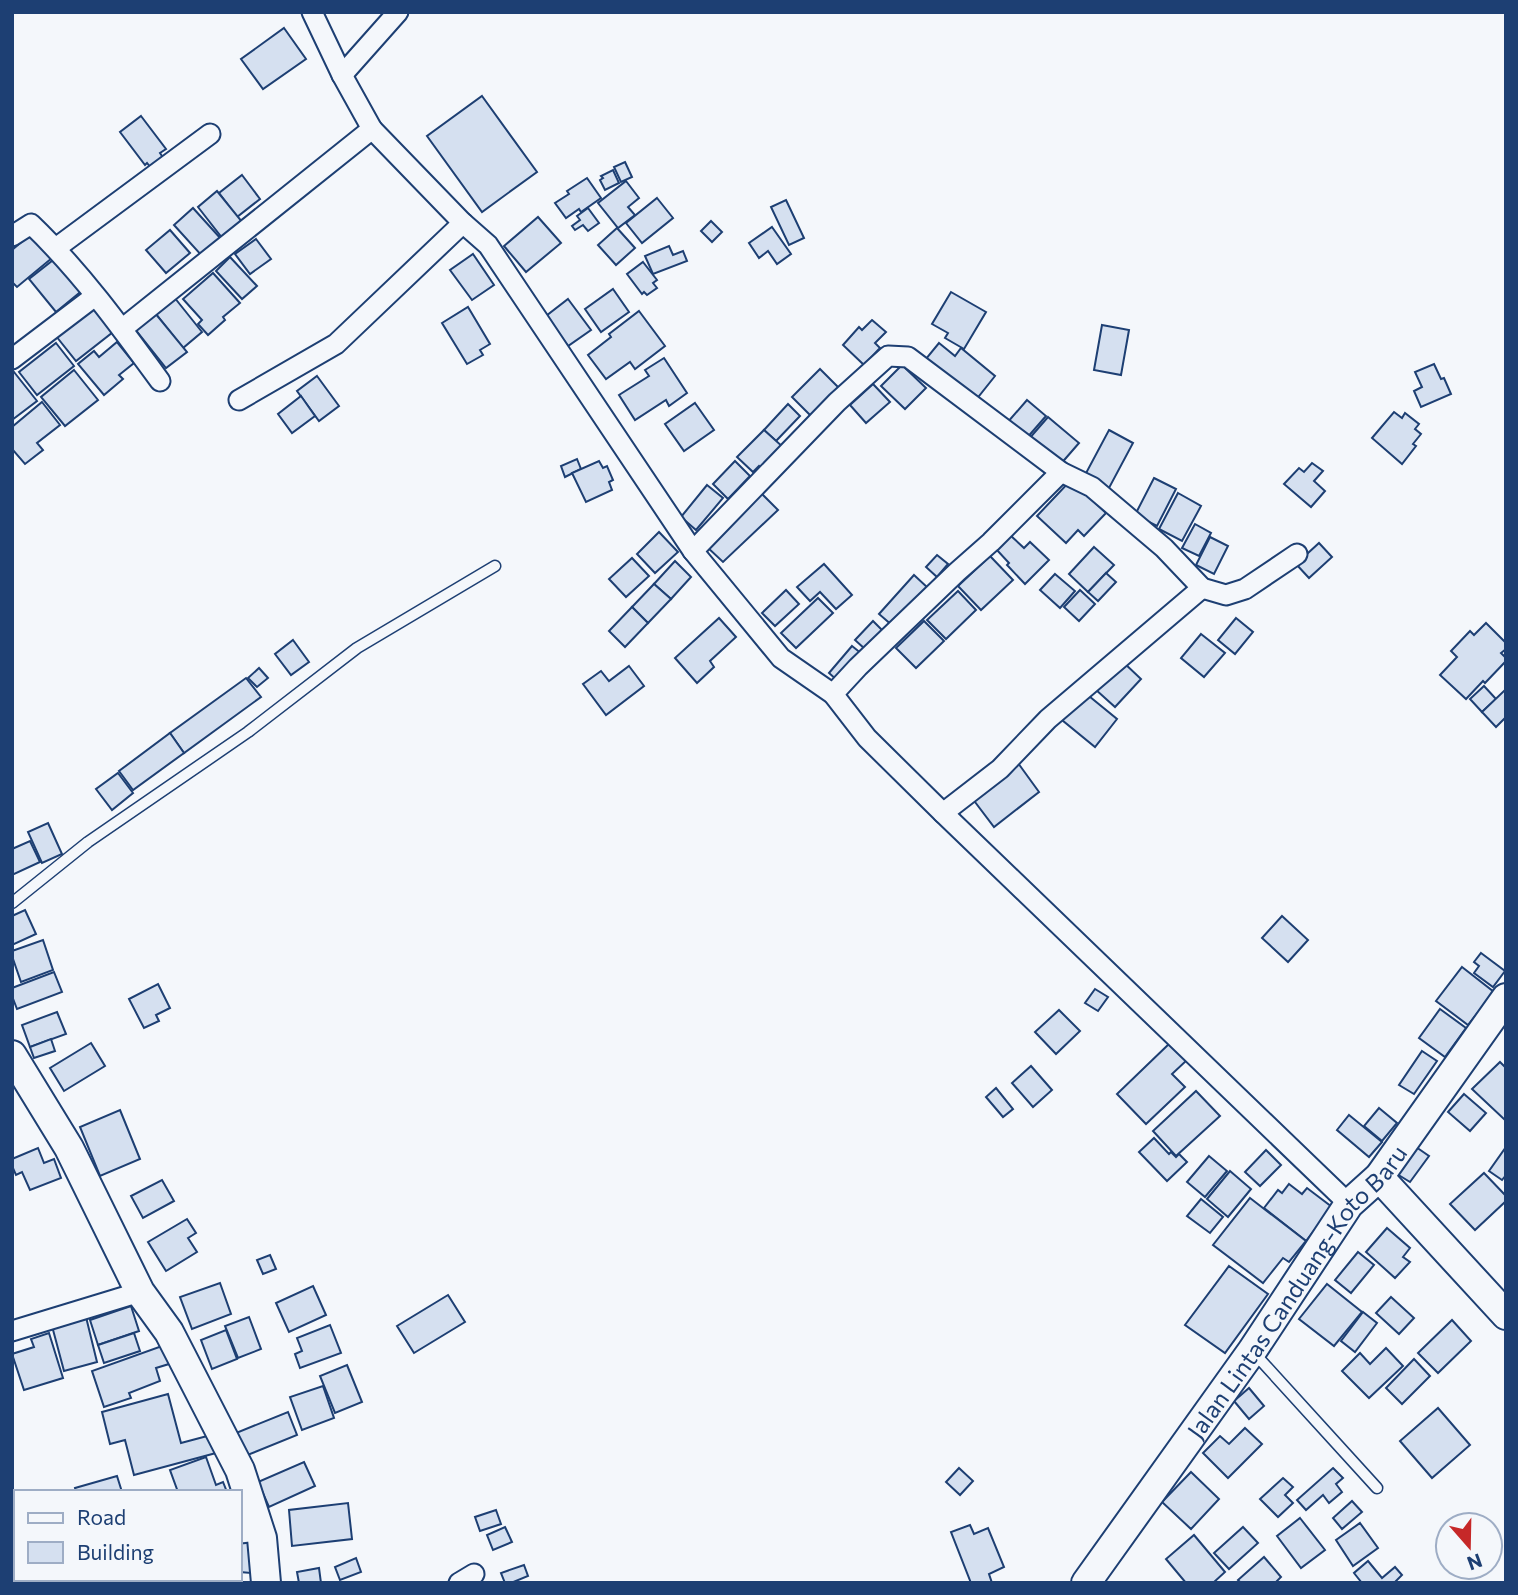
<svg xmlns="http://www.w3.org/2000/svg" width="1518" height="1595" viewBox="0 0 1518 1595" font-family="Commissioner,sans-serif">
<rect width="100%" height="100%" fill="#f4f7fb"/>
<g fill="#d5e0f0" stroke="#1d3f73" stroke-width="2">
<polygon points="284,28 306,59 263,89 241,59"/>
<polygon points="482,96 537,172 482,212 427,136"/>
<polygon points="141,116 166,149 160,153 164,159 151,168 147,163 145,165 120,132"/>
<polygon points="625,162 632,177 621,182 614,167"/>
<polygon points="613,170 619,183 605,190 600,180 603,178 601,176"/>
<polygon points="242,175 260,199 237,217 219,193"/>
<polygon points="587,178 601,198 581,212 579,209 566,218 555,203 569,194 567,191"/>
<polygon points="626,181 639,198 628,207 635,215 618,228 598,203"/>
<polygon points="217,191 243,223 223,239 198,207"/>
<polygon points="657,198 673,218 642,243 626,223"/>
<polygon points="786,200 804,238 789,245 771,207"/>
<polygon points="193,208 222,240 203,257 174,225"/>
<polygon points="588,208 599,223 588,231 583,225 575,230 572,226 580,220 577,216"/>
<polygon points="538,217 561,243 526,272 504,246"/>
<polygon points="711,221 722,232 712,242 701,231"/>
<polygon points="772,227 791,254 777,264 768,251 759,258 749,243"/>
<polygon points="617,228 635,248 616,265 598,245"/>
<polygon points="170,230 190,253 166,273 146,250"/>
<polygon points="31,234 52,258 17,287 12,282 12,250"/>
<polygon points="256,239 271,259 250,274 235,254"/>
<polygon points="669,246 673,255 683,251 687,261 653,274 645,256"/>
<polygon points="473,254 494,285 472,300 450,270"/>
<polygon points="57,257 84,289 56,312 29,279"/>
<polygon points="230,257 257,286 242,299 216,271"/>
<polygon points="643,262 657,280 653,283 657,288 647,295 644,292 642,294 627,274"/>
<polygon points="213,273 240,303 223,317 225,320 208,335 198,324 202,320 183,299"/>
<polygon points="613,289 629,312 601,332 585,309"/>
<polygon points="951,292 986,312 964,349 945,338 948,333 932,324"/>
<polygon points="174,297 202,332 183,348 155,313"/>
<polygon points="568,299 591,330 568,346 546,316"/>
<polygon points="93,306 113,332 76,361 56,336"/>
<polygon points="468,307 490,344 480,350 483,355 467,364 442,323"/>
<polygon points="639,311 665,346 635,369 630,362 606,379 588,355 611,337 609,334"/>
<polygon points="155,313 187,352 166,368 135,329"/>
<polygon points="872,320 886,332 875,343 880,348 864,365 843,345 859,327 862,330"/>
<polygon points="1102,325 1129,330 1121,375 1094,370"/>
<polygon points="117,342 134,363 119,375 123,379 104,395 78,364 94,351 99,357"/>
<polygon points="56,343 74,366 37,395 19,372"/>
<polygon points="939,343 955,356 961,348 995,376 975,401 925,360"/>
<polygon points="664,358 687,393 669,406 666,400 635,420 619,395 649,376 645,370"/>
<polygon points="1434,364 1441,379 1444,378 1451,394 1421,407 1414,391 1422,387 1415,372"/>
<polygon points="902,365 926,388 905,409 881,386"/>
<polygon points="820,369 841,390 813,418 792,397"/>
<polygon points="74,370 98,400 65,426 41,397"/>
<polygon points="14,372 37,401 12,420 12,373"/>
<polygon points="317,376 339,406 319,421 297,391"/>
<polygon points="873,384 890,402 866,423 850,405"/>
<polygon points="301,396 315,416 292,433 278,414"/>
<polygon points="1027,400 1046,416 1026,439 1007,423"/>
<polygon points="42,402 60,425 37,443 43,450 25,464 12,449 12,427"/>
<polygon points="695,403 714,430 684,451 665,424"/>
<polygon points="788,404 800,416 776,441 764,430"/>
<polygon points="1394,412 1402,418 1405,413 1419,424 1415,429 1421,434 1413,444 1416,446 1402,464 1372,438"/>
<polygon points="1048,417 1079,443 1059,466 1028,440"/>
<polygon points="764,430 784,448 763,470 759,466 753,472 737,457"/>
<polygon points="1109,430 1133,443 1109,488 1085,475"/>
<polygon points="577,459 581,469 565,477 561,466"/>
<polygon points="599,461 603,468 607,466 613,480 609,482 612,490 586,502 572,473"/>
<polygon points="735,461 750,476 728,499 713,484"/>
<polygon points="1312,463 1323,471 1314,481 1325,491 1311,507 1284,484 1299,468 1304,472"/>
<polygon points="1154,478 1176,489 1157,526 1135,515"/>
<polygon points="1071,480 1106,513 1084,536 1078,530 1066,543 1037,516"/>
<polygon points="707,485 723,498 696,530 681,517"/>
<polygon points="761,493 778,510 723,562 706,546"/>
<polygon points="1178,493 1201,506 1182,541 1159,529"/>
<polygon points="1195,524 1211,533 1199,556 1182,548"/>
<polygon points="659,532 678,552 655,573 637,554"/>
<polygon points="1010,535 1024,548 1030,542 1049,560 1025,584 1007,565 1009,563 996,549"/>
<polygon points="1210,537 1228,546 1214,574 1196,565"/>
<polygon points="1319,543 1332,557 1309,578 1296,564"/>
<polygon points="1094,547 1114,565 1088,592 1069,574"/>
<polygon points="937,555 948,564 937,577 926,567"/>
<polygon points="990,556 1013,580 981,610 958,586"/>
<polygon points="632,558 649,576 626,597 609,579"/>
<polygon points="675,561 691,577 671,599 654,584"/>
<polygon points="824,564 852,595 836,609 820,592 810,601 797,587"/>
<polygon points="1106,573 1116,582 1098,601 1088,592"/>
<polygon points="1055,574 1075,591 1060,608 1040,590"/>
<polygon points="914,575 928,588 893,626 879,614"/>
<polygon points="654,584 671,599 648,623 632,607"/>
<polygon points="786,590 799,604 775,626 762,613"/>
<polygon points="1080,590 1095,604 1079,621 1064,607"/>
<polygon points="958,591 976,610 946,639 927,620"/>
<polygon points="818,598 833,613 796,648 781,633"/>
<polygon points="632,607 648,623 625,647 609,631"/>
<polygon points="719,618 736,637 710,661 714,667 697,683 675,658"/>
<polygon points="1236,618 1253,632 1235,654 1218,640"/>
<polygon points="873,621 883,631 865,649 855,640"/>
<polygon points="924,621 944,641 916,668 896,648"/>
<polygon points="1486,623 1506,643 1506,649 1501,653 1506,658 1506,661 1485,683 1483,681 1466,699 1440,675 1457,657 1451,651 1470,631 1474,635"/>
<polygon points="1201,634 1225,653 1204,677 1181,658"/>
<polygon points="293,640 309,662 291,675 275,654"/>
<polygon points="852,646 862,654 838,681 829,673"/>
<polygon points="1122,661 1141,679 1115,707 1095,689"/>
<polygon points="629,666 644,686 606,715 583,684 601,671 609,681"/>
<polygon points="259,668 268,678 257,687 248,678"/>
<polygon points="246,678 261,697 184,753 170,733"/>
<polygon points="1484,686 1496,699 1482,712 1470,699"/>
<polygon points="1506,689 1506,717 1496,727 1482,712"/>
<polygon points="1084,692 1117,719 1095,747 1062,720"/>
<polygon points="170,733 184,753 133,790 119,771"/>
<polygon points="1018,763 1039,792 994,827 972,798"/>
<polygon points="118,773 133,793 112,810 96,789"/>
<polygon points="48,823 62,854 42,863 28,832"/>
<polygon points="30,841 40,862 12,875 12,849"/>
<polygon points="25,910 36,934 12,945 12,916"/>
<polygon points="1282,916 1308,940 1288,962 1262,938"/>
<polygon points="43,940 53,970 21,982 12,956 12,951"/>
<polygon points="1481,953 1505,971 1493,987 1474,973 1479,966 1474,962"/>
<polygon points="1462,967 1494,992 1468,1025 1436,1001"/>
<polygon points="54,972 62,992 17,1009 12,996 12,988"/>
<polygon points="158,984 170,1008 156,1015 159,1021 144,1028 129,999"/>
<polygon points="1095,989 1108,997 1098,1011 1085,1003"/>
<polygon points="1440,1009 1466,1028 1445,1057 1419,1038"/>
<polygon points="1059,1010 1080,1031 1056,1054 1035,1032"/>
<polygon points="57,1012 66,1034 30,1047 22,1025"/>
<polygon points="51,1039 55,1051 34,1058 30,1047"/>
<polygon points="1171,1042 1187,1060 1172,1074 1185,1087 1146,1124 1117,1094"/>
<polygon points="91,1043 105,1066 64,1091 50,1068"/>
<polygon points="1422,1051 1437,1061 1414,1094 1399,1085"/>
<polygon points="1500,1062 1506,1068 1505,1120 1472,1089"/>
<polygon points="1031,1066 1052,1090 1033,1107 1012,1083"/>
<polygon points="996,1088 1013,1109 1003,1117 986,1097"/>
<polygon points="1196,1091 1220,1116 1176,1156 1153,1131"/>
<polygon points="1464,1094 1486,1113 1470,1131 1448,1112"/>
<polygon points="1379,1108 1397,1123 1382,1141 1364,1126"/>
<polygon points="120,1110 140,1159 100,1176 80,1127"/>
<polygon points="1349,1115 1382,1142 1369,1157 1337,1130"/>
<polygon points="1154,1138 1169,1154 1171,1152 1176,1157 1179,1154 1187,1162 1167,1181 1139,1152"/>
<polygon points="1416,1147 1429,1156 1410,1182 1397,1174"/>
<polygon points="1506,1147 1506,1175 1502,1180 1489,1171"/>
<polygon points="38,1148 44,1163 54,1159 61,1178 30,1190 22,1172 16,1175 12,1166 12,1159"/>
<polygon points="1266,1150 1281,1165 1260,1186 1245,1172"/>
<polygon points="1209,1156 1227,1171 1205,1197 1187,1182"/>
<polygon points="1230,1171 1251,1189 1228,1217 1207,1199"/>
<polygon points="1484,1173 1506,1196 1506,1201 1475,1230 1450,1204"/>
<polygon points="162,1180 174,1201 143,1218 131,1196"/>
<polygon points="1289,1184 1302,1194 1307,1188 1332,1207 1306,1241 1264,1208 1278,1190 1282,1193"/>
<polygon points="1250,1198 1306,1241 1289,1262 1283,1258 1263,1283 1213,1245"/>
<polygon points="1201,1199 1223,1217 1210,1233 1187,1216"/>
<polygon points="187,1219 196,1233 188,1238 197,1252 166,1271 148,1242"/>
<polygon points="1387,1228 1410,1248 1403,1257 1410,1262 1395,1278 1366,1252"/>
<polygon points="1358,1252 1374,1265 1351,1293 1335,1280"/>
<polygon points="270,1255 276,1269 263,1274 257,1260"/>
<polygon points="1229,1266 1268,1294 1225,1353 1185,1325"/>
<polygon points="220,1283 231,1314 192,1329 180,1297"/>
<polygon points="1327,1284 1362,1312 1334,1346 1299,1319"/>
<polygon points="313,1286 326,1315 289,1332 276,1303"/>
<polygon points="448,1295 465,1322 414,1353 397,1326"/>
<polygon points="1391,1297 1414,1318 1399,1334 1376,1313"/>
<polygon points="131,1306 139,1331 98,1345 90,1320"/>
<polygon points="1363,1312 1377,1323 1355,1352 1341,1341"/>
<polygon points="86,1317 97,1362 64,1371 52,1326"/>
<polygon points="249,1317 261,1349 238,1358 225,1326"/>
<polygon points="1452,1320 1471,1341 1438,1373 1418,1353"/>
<polygon points="330,1325 341,1353 300,1368 295,1354 302,1351 297,1338"/>
<polygon points="226,1330 237,1359 212,1369 201,1340"/>
<polygon points="49,1333 63,1378 24,1390 12,1354 34,1347 31,1339"/>
<polygon points="134,1333 140,1351 104,1363 98,1345"/>
<polygon points="162,1346 169,1364 156,1368 160,1381 129,1393 131,1398 104,1407 92,1371"/>
<polygon points="1386,1348 1403,1366 1369,1398 1342,1371 1360,1353 1370,1364"/>
<polygon points="1414,1359 1430,1376 1402,1404 1386,1388"/>
<polygon points="347,1365 362,1402 335,1413 320,1376"/>
<polygon points="323,1386 334,1418 302,1430 290,1397"/>
<polygon points="1249,1388 1264,1406 1249,1419 1234,1401"/>
<polygon points="168,1394 181,1443 211,1435 216,1453 134,1475 125,1440 110,1444 102,1412"/>
<polygon points="1438,1408 1470,1445 1432,1478 1400,1441"/>
<polygon points="288,1412 297,1435 245,1456 236,1433"/>
<polygon points="1245,1428 1262,1444 1228,1478 1203,1453 1220,1436 1229,1444"/>
<polygon points="206,1457 216,1485 223,1482 227,1492 178,1492 170,1470"/>
<polygon points="304,1462 315,1486 269,1507 258,1482"/>
<polygon points="959,1468 973,1481 960,1495 946,1482"/>
<polygon points="1333,1468 1343,1478 1336,1484 1342,1492 1329,1503 1323,1495 1306,1510 1297,1500"/>
<polygon points="1191,1472 1219,1499 1191,1529 1162,1502"/>
<polygon points="117,1476 122,1492 76,1492 75,1488"/>
<polygon points="1283,1478 1293,1487 1285,1495 1293,1503 1278,1517 1260,1499"/>
<polygon points="1352,1501 1362,1512 1342,1529 1333,1518"/>
<polygon points="348,1503 352,1539 292,1546 289,1510"/>
<polygon points="496,1510 501,1524 480,1531 475,1517"/>
<polygon points="1300,1518 1325,1550 1301,1568 1277,1536"/>
<polygon points="1360,1523 1378,1548 1353,1566 1336,1540"/>
<polygon points="970,1525 974,1534 988,1528 1004,1567 989,1574 992,1583 971,1583 951,1532"/>
<polygon points="505,1527 512,1542 493,1550 487,1535"/>
<polygon points="1243,1527 1258,1543 1229,1569 1214,1553"/>
<polygon points="1194,1535 1225,1572 1213,1583 1186,1583 1166,1559"/>
<polygon points="240,1542 253,1542 251,1573 240,1572"/>
<polygon points="1264,1557 1281,1577 1275,1583 1241,1583 1238,1580"/>
<polygon points="356,1558 361,1572 340,1580 335,1567"/>
<polygon points="1368,1561 1382,1578 1395,1567 1402,1575 1394,1583 1362,1583 1354,1573"/>
<polygon points="524,1565 528,1576 511,1583 505,1583 501,1573"/>
<polygon points="319,1568 321,1583 299,1583 297,1572"/>
</g>
<g fill="none" stroke-linecap="round" stroke-linejoin="round">
<defs>
<g id="lane">
<polyline points="12,903 88,842 248,732 357,648 495,566"/>
<polyline points="1255,1354 1377,1488"/>
</g>
<g id="street">
<polyline points="312,12 342,75 372,129 463,223 488,245 693,551 781,658 833,694 867,738 943,813 1349,1204"/>
<polyline points="342,75 398,12"/>
<path d="M12 236 31 224C80 271 120 326 160 381"/>
<polyline points="56,248 210,134"/>
<polyline points="122,329 372,129"/>
<polyline points="12,359 95,296"/>
<polyline points="239,400 336,344 463,223"/>
<polyline points="693,551 837,402 888,356 908,357 1061,472 1092,487 1164,548 1202,588 1226,595 1245,589 1297,554"/>
<polyline points="833,694 858,667 957,572 991,542 1061,472"/>
<polyline points="943,813 1000,769 1048,719 1202,588"/>
<polyline points="12,1331 140,1292"/>
<polyline points="240,1533 259,1531"/>
<polyline points="12,1558 16,1557"/>
<polyline points="459,1583 474,1574"/>
</g>
<g id="secondary">
<polyline points="12,1055 69,1148 140,1292 169,1332 240,1470 262,1538 266,1583"/>
<polyline points="1379,1177 1506,1315"/>
<path id="s1" d="M1086 1583 1252 1351 1349 1204 1379 1177 1506 998"/>
</g>
</defs>
<use href="#lane" stroke="#1d3f73" stroke-width="13"/>
<use href="#street" stroke="#1d3f73" stroke-width="23"/>
<use href="#secondary" stroke="#1d3f73" stroke-width="32"/>
<use href="#lane" stroke="#f4f7fb" stroke-width="10"/>
<use href="#street" stroke="#f4f7fb" stroke-width="19"/>
<use href="#secondary" stroke="#f4f7fb" stroke-width="28"/>
</g>
<g text-anchor="middle" dominant-baseline="central" stroke-width="5" stroke-linejoin="round" paint-order="stroke">
<g font-size="24" fill="#1d3f73" stroke="#f4f7fb">
<text stroke="none"><textPath href="#s1" startOffset="360">Jalan Lintas Canduang-Koto Baru</textPath></text>
</g>
</g>
<rect width="1518" height="1595" fill="none" stroke="#1d3f73" stroke-width="28"/>
<rect x="14" y="1490" width="228" height="91" fill="#f4f7fb" stroke="#9eadc5" stroke-width="2"/>
<rect x="28" y="1513" width="35" height="10" fill="#f4f7fb" stroke="#9eadc5" stroke-width="2"/>
<text x="77" y="1525" font-size="21" fill="#1d3f73">Road</text>
<rect x="28" y="1542" width="35" height="21" fill="#d5e0f0" stroke="#9eadc5" stroke-width="2"/>
<text x="77" y="1560" font-size="21" fill="#1d3f73">Building</text>
<g transform="translate(1469 1546) rotate(160)"><circle r="33" fill="#f4f7fb" stroke="#9eadc5" stroke-width="2"/>
<path d="M0-5L12 26L0 18L-12 26Z" fill="#c62828"/>
<text y="-10" font-size="19" font-weight="bold" text-anchor="middle" fill="#1d3f73">N</text>
</g>
</svg>
